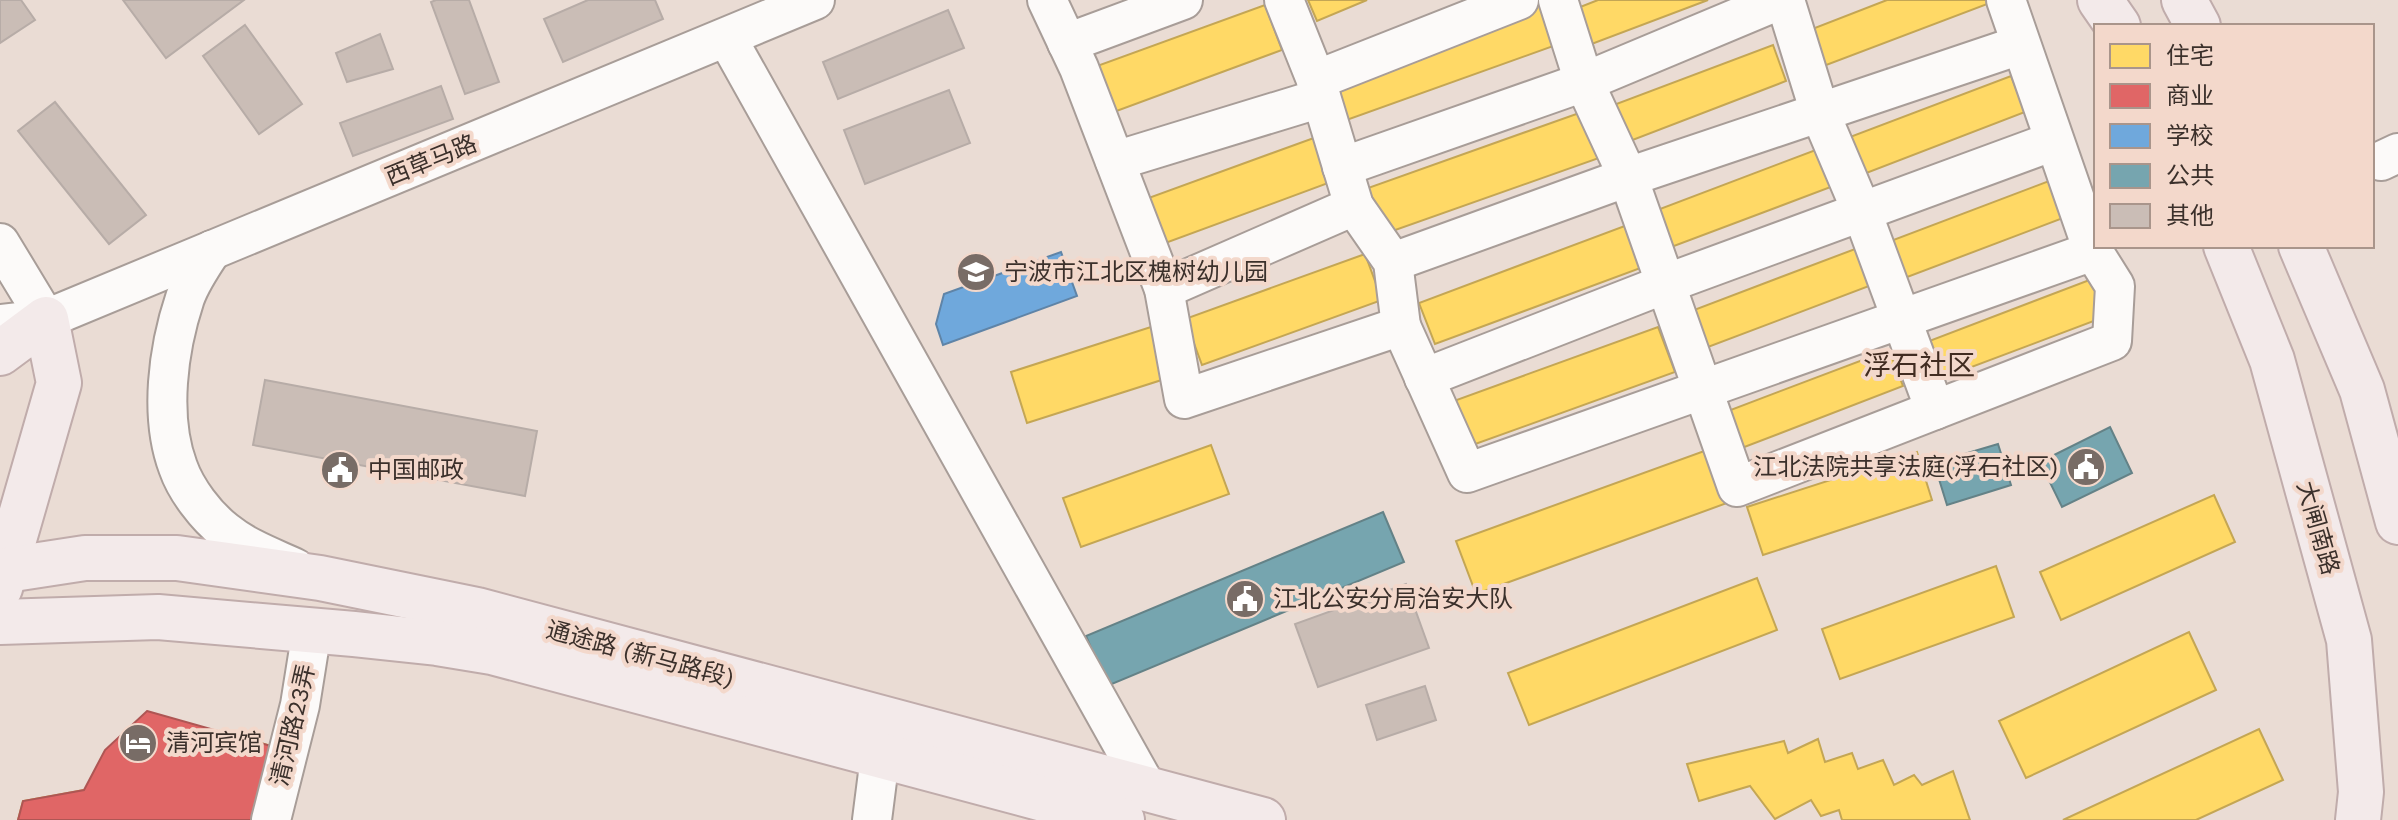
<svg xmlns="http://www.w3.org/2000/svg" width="2398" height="820" viewBox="0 0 2398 820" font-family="'Work Sans','Noto Sans SC',sans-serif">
<rect width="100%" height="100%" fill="#eadcd4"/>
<g fill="#ffd966" stroke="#c4a654" stroke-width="2">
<polygon points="1308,0 1367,0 1317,21"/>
<polygon points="1598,0 1708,0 1589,45 1575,9"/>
<polygon points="1887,0 1989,0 1990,3 1821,67 1807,31"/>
<polygon points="1544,1 1559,44 1341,122 1326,78"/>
<polygon points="1265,5 1282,50 1103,116 1086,70"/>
<polygon points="1773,45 1786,81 1617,146 1603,109"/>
<polygon points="2011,76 2025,112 1856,177 1842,140"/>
<polygon points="1582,112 1599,158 1384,234 1368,188"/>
<polygon points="1322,135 1339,179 1160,245 1143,200"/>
<polygon points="1821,148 1836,185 1666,249 1652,212"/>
<polygon points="2057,178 2071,215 1902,279 1888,242"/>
<polygon points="1630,224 1646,266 1435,344 1419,303"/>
<polygon points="1863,246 1877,283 1708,347 1694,310"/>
<polygon points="1365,254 1382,300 1202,365 1185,319"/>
<polygon points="2092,279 2107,316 1937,380 1924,343"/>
<polygon points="1154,326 1171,377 1027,423 1011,372"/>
<polygon points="1658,327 1675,372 1467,447 1451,402"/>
<polygon points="1889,350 1903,386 1734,451 1720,414"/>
<polygon points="1211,445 1229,494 1081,547 1063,498"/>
<polygon points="1707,450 1727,503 1476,594 1456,541"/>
<polygon points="1917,452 1932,500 1763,555 1747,507"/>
<polygon points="2214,495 2235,542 2061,620 2040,572"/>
<polygon points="1996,566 2014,617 1840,679 1822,629"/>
<polygon points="1757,578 1777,630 1529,725 1508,673"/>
<polygon points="2189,632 2216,690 2026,778 1999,721"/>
<polygon points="2259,729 2283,780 2196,820 2063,820"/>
<polygon points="220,731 271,746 251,820 196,820"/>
<polygon points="1818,739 1825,762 1852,753 1858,769 1883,760 1894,785 1914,775 1922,785 1953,771 1970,820 1842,820 1839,810 1821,816 1811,800 1775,819 1750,786 1699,801 1687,764 1784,741 1788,753"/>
<polygon points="84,790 192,820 18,820 23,801"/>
</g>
<polygon fill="#e06666" stroke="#ae5654" stroke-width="2" points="147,711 271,746 251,820 18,820 23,801 84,790 105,750"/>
<polygon fill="#6fa8dc" stroke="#5f84a7" stroke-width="2" points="1061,252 1077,296 943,345 936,324 944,294"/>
<g fill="#76a5af" stroke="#648287" stroke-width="2">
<polygon points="2110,427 2132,473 2062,507 2040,462"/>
<polygon points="1998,444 2011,485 1947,505 1934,463"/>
<polygon points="1383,512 1404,562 1107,686 1086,636"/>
</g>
<g fill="#cabdb6" stroke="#b7aca7" stroke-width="2">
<polygon points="0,0 21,0 35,20 0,43"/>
<polygon points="123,0 244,0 166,58"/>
<polygon points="436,0 469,0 499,82 465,94 431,2"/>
<polygon points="588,0 655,0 663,19 563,62 544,19"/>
<polygon points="948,10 964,48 838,99 823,62"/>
<polygon points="245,25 302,104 259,134 203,56"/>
<polygon points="380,34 393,69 347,82 336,53"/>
<polygon points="441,86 453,119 353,156 340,123"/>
<polygon points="949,90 970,143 865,184 844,130"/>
<polygon points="55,102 146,215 109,244 18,131"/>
<polygon points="265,380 537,431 525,496 253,445"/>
<polygon points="1406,584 1429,648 1318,687 1295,624"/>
<polygon points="1425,686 1436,720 1377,740 1366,705"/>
</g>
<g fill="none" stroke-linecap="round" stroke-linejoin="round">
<defs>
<g id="minor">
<polyline points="1047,0 1079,68 1164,289 1184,399 1401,326 1467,473 2093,251"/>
<polyline points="1284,0 1316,80 1354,206 1393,262 1401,326"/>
<polyline points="1558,0 1584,82 1628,177 1737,487 2112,341 2115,286 2093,251 2006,0"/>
<polyline points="1785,0 1820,113 1862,212 1935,410"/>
<polyline points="727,38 1148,790"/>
<polyline points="1067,43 1183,0"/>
<polyline points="1316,80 1519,0"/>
<polyline points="1115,161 1321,98"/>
<polyline points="2381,161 2398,153"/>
<polyline points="1342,167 1584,82 1780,0"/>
<polyline points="0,243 46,319"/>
<path d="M212 250C202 265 191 281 185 298 168 349 159 416 178 467 186 490 206 516 225 531 246 548 271 557 295 568"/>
<polyline points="1393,262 1628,177 2020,45"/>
<polyline points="1164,289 1354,206"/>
<polyline points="0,324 46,319 815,0"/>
<polyline points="1424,378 1665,284 2054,141"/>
<polyline points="271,820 300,705 312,630"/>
<polyline points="872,820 880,757"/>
</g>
<g id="major">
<polyline points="2100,0 2118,26"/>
<polyline points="2184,0 2198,26"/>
<polyline points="2226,246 2272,360 2349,640 2361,792 2358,820"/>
<polyline points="2301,246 2362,390 2398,522"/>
<polyline points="0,353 46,319 59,383 0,588"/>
<polyline points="0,571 85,558 177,558 320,578 477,610 1263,820"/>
<polyline points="0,622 158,617 354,634 437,643 492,652 1122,820"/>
</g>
</defs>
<use href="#minor" stroke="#a89d98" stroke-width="42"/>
<use href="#major" stroke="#c0acab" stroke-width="48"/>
<use href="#minor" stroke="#fcfaf9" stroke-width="38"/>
<use href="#major" stroke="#f3eaea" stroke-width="44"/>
</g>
<defs>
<symbol id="school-disc" viewBox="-11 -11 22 22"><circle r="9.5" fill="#786c66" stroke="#f3d8cb"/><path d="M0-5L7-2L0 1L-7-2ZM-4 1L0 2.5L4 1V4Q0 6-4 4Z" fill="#fff"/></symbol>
<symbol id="civic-disc" viewBox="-11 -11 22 22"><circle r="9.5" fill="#786c66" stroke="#f3d8cb"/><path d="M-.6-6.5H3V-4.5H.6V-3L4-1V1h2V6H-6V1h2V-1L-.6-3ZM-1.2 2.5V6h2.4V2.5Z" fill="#fff"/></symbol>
<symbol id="hotel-disc" viewBox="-11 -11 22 22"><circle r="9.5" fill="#786c66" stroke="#f3d8cb"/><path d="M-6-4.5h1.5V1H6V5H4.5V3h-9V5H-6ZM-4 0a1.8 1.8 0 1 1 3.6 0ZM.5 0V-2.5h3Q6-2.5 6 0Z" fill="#fff"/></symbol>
</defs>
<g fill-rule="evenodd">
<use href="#school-disc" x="954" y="250" width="44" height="44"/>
<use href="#civic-disc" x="2064" y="445" width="44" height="44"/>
<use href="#civic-disc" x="318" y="448" width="44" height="44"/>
<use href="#civic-disc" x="1223" y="577" width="44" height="44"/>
<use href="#hotel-disc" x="116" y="721" width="44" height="44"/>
</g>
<g text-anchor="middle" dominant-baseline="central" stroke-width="8" stroke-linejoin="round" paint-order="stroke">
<g font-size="24" fill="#3b302b" stroke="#f3d8cb">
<text transform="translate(431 160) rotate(-22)">西草马路</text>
<text transform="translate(2318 528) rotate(74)">大闸南路</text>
<text transform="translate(640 654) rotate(15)">通途路 (新马路段)</text>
<text transform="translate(293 725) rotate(-77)">清河路23弄</text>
</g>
<g font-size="24" fill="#3b302b" stroke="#f3d8cb" text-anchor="start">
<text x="1004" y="272">宁波市江北区槐树幼儿园</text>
<text x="2058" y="467" text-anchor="end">江北法院共享法庭(浮石社区)</text>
<text x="368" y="470">中国邮政</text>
<text x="1273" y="599">江北公安分局治安大队</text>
<text x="166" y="743">清河宾馆</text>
</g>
<g font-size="28" fill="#412c21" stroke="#f3d8cb">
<text x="1919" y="365">浮石社区</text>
</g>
</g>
<rect x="2094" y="24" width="280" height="224" fill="#f3d8cb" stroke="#a9958b" stroke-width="2"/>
<rect x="2110" y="44" width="40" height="24" fill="#ffd966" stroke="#a9958b" stroke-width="2"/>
<text x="2166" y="64" font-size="24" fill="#3b302b">住宅</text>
<rect x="2110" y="84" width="40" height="24" fill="#e06666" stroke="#a9958b" stroke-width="2"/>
<text x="2166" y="104" font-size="24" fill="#3b302b">商业</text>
<rect x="2110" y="124" width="40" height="24" fill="#6fa8dc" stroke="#a9958b" stroke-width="2"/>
<text x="2166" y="144" font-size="24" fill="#3b302b">学校</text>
<rect x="2110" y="164" width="40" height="24" fill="#76a5af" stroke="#a9958b" stroke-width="2"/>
<text x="2166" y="184" font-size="24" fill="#3b302b">公共</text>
<rect x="2110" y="204" width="40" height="24" fill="#cabdb6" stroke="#a9958b" stroke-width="2"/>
<text x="2166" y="224" font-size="24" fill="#3b302b">其他</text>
</svg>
